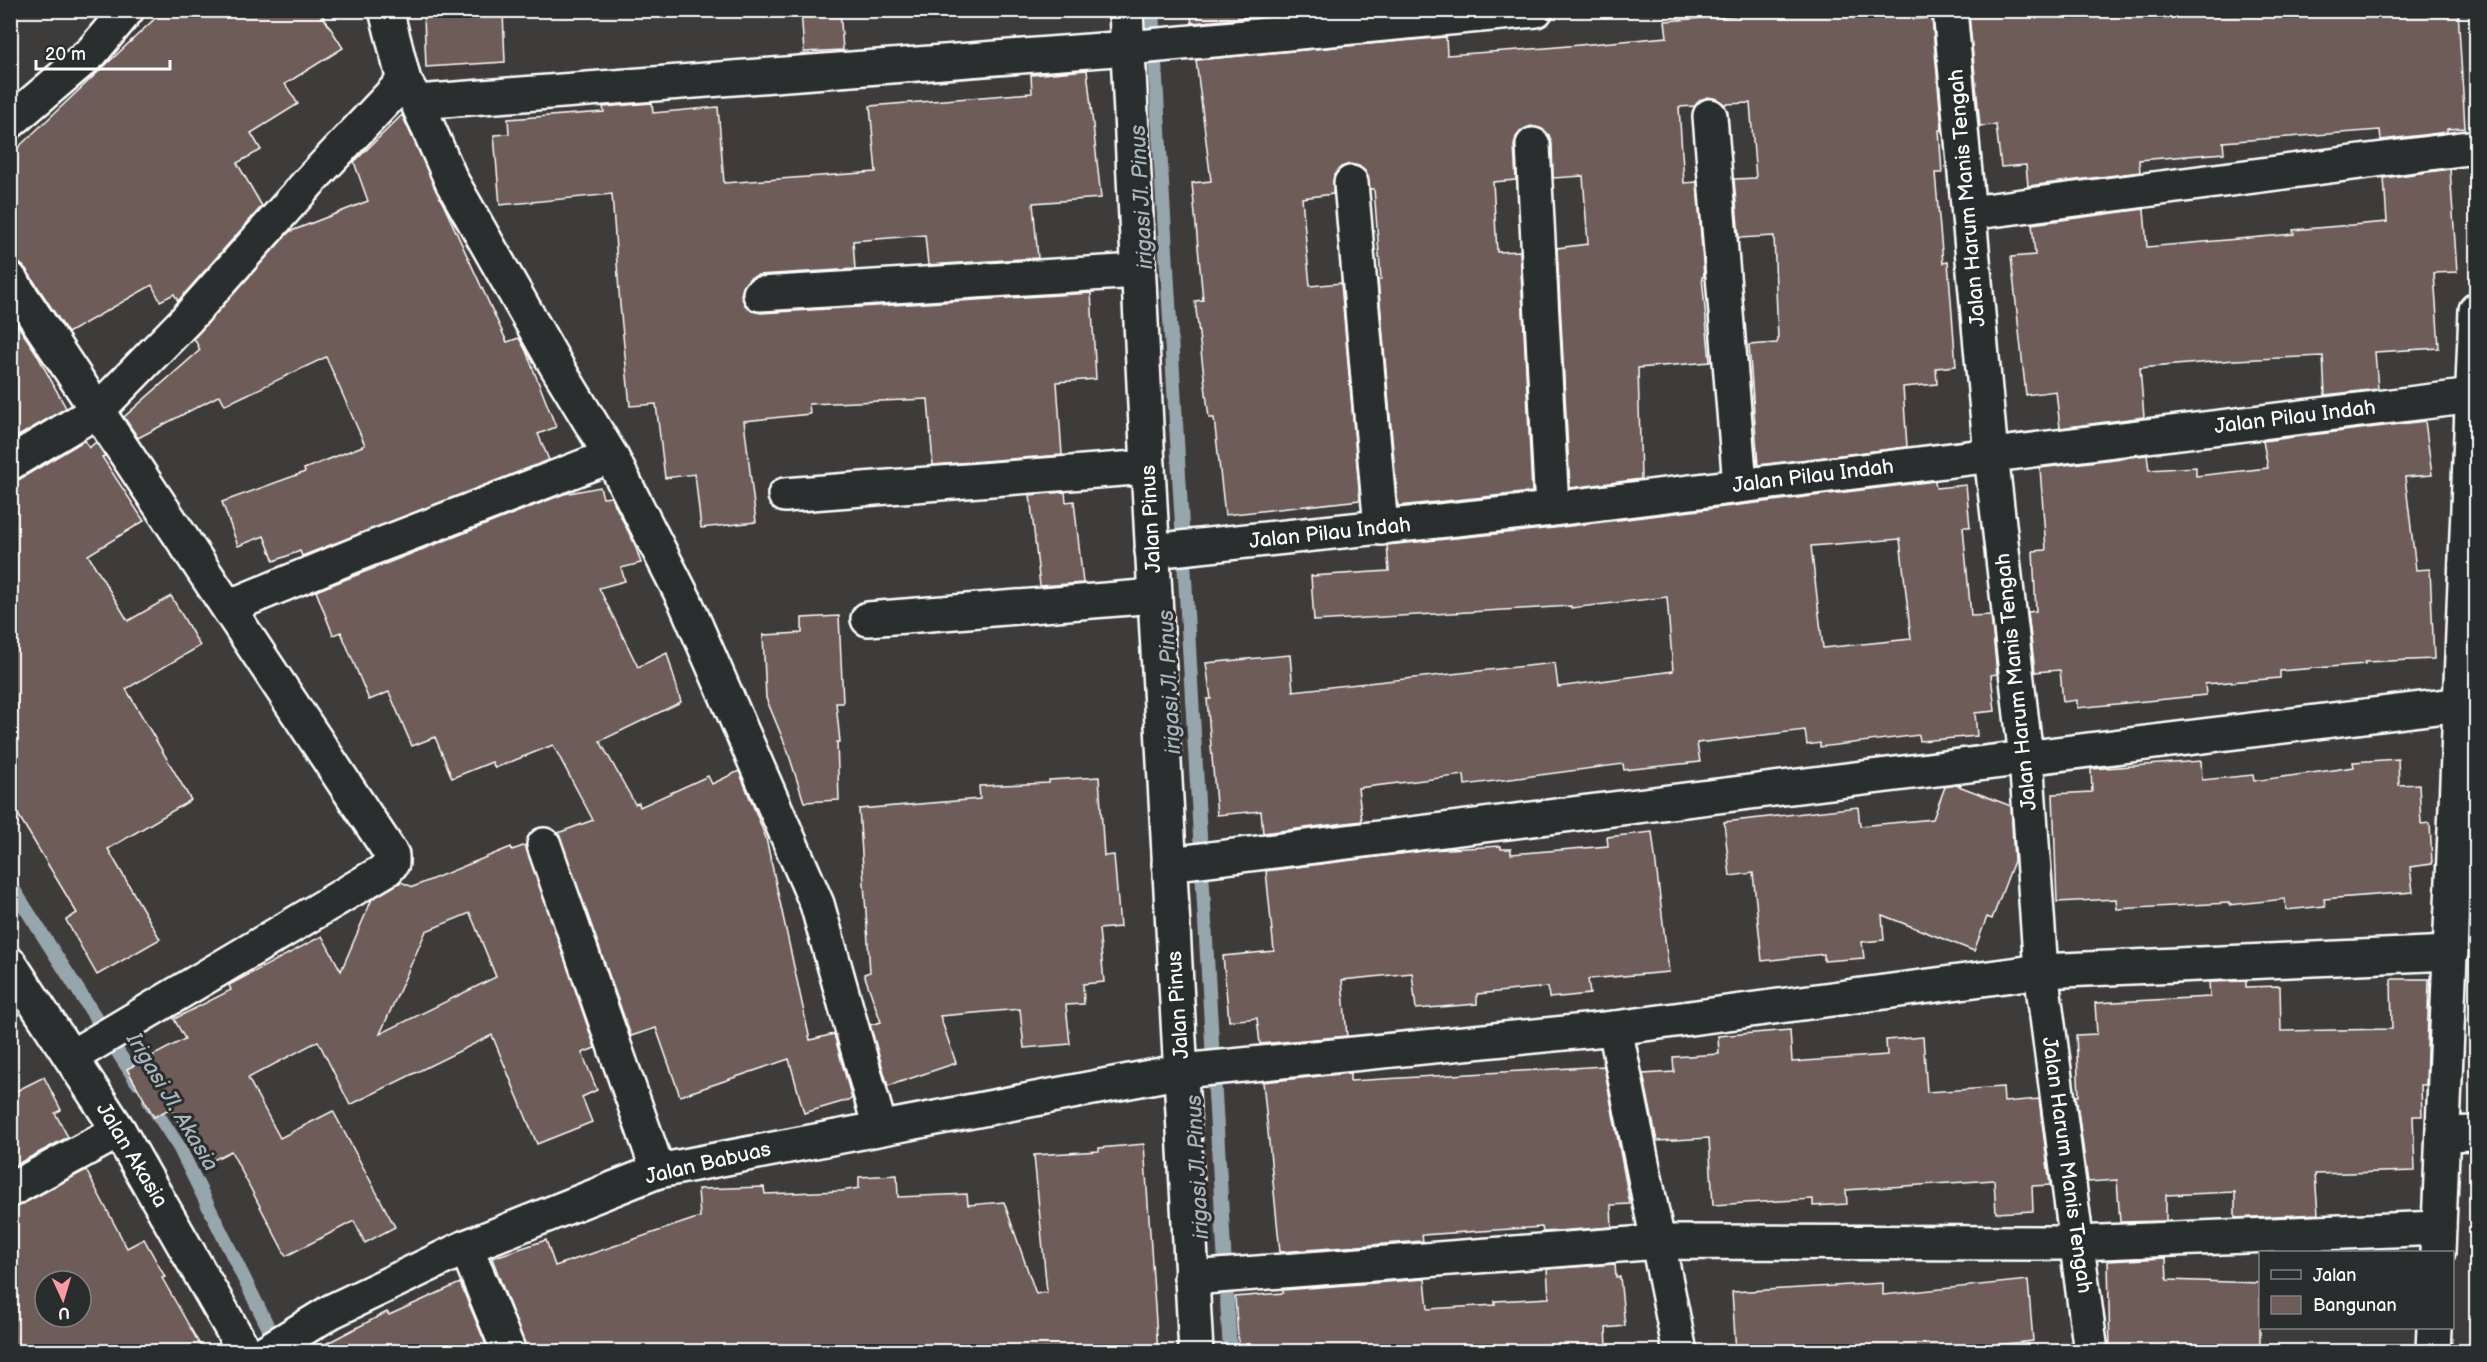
<svg xmlns="http://www.w3.org/2000/svg" width="2487" height="1362" viewBox="0 0 2487 1362" font-family="'Balsamiq Sans',sans-serif">
<rect width="100%" height="100%" fill="#3e3b3b"/>
<filter id="ink" filterUnits="userSpaceOnUse"><feTurbulence type="fractalNoise" baseFrequency=".0167" numOctaves="2"/><feDisplacementMap in="SourceGraphic" scale="12" xChannelSelector="R" yChannelSelector="G"/><feConvolveMatrix kernelMatrix="1 2 1 2 8 2 1 2 1" color-interpolation-filters="sRGB"/></filter>
<g filter="url(#ink)">
<g fill="none" stroke-linecap="round" stroke-linejoin="round">
<g stroke="#97a6ad" stroke-width="14">
<polyline points="1152,10 1230,1352"/>
<polyline points="10,884 137,1082"/>
<polyline points="149,1101 179,1147 278,1347"/>
</g>
</g>
<g fill="#6e5c58" stroke="#fff" stroke-width="1.5" fill-rule="evenodd">
<polygon points="164,10 319,10 343,48 285,84 298,104 251,133 261,150 237,163 262,206 178,301 174,294 160,301 152,285 68,333 26,269 19,263 10,261 10,155"/>
<polygon points="801,10 840,10 843,50 804,52"/>
<polygon points="1190,10 1328,10 1192,23"/>
<polygon points="1855,10 1914,10 1914,19 1932,18 1942,130 1939,130 1942,173 1935,173 1943,263 1948,262 1956,366 1936,368 1937,384 1903,387 1907,447 1758,465 1749,345 1777,343 1778,340 1774,236 1739,238 1734,179 1756,178 1750,103 1724,104 1717,99 1708,97 1700,100 1695,106 1679,107 1684,183 1697,182 1704,277 1702,277 1710,362 1638,368 1641,479 1570,488 1557,248 1588,244 1583,176 1553,178 1552,144 1549,135 1542,129 1531,126 1522,130 1516,137 1514,146 1516,180 1493,182 1497,252 1520,251 1532,492 1398,506 1378,280 1381,279 1374,189 1370,189 1366,172 1359,166 1350,164 1341,167 1334,175 1333,194 1302,198 1310,286 1341,283 1360,500 1225,515 1214,418 1209,418 1195,301 1203,300 1192,183 1211,181 1196,60 1446,37 1447,55 1546,48 1667,37 1665,21 1756,14 1756,16"/>
<polygon points="2000,10 2458,10 2465,128 2447,129 2447,132 2381,140 2380,130 2223,142 2224,153 2139,160 2140,172 2028,186 2026,165 2001,167 1996,125 1980,126 1969,15 2001,13"/>
<polygon points="503,12 505,62 426,67 424,16"/>
<polygon points="1087,70 1101,198 1033,203 1038,258 928,265 925,235 853,241 855,269 758,275 750,278 744,285 741,295 745,305 752,311 761,313 1091,293 1096,379 1057,382 1062,455 933,465 928,399 809,404 810,414 744,421 756,522 701,528 695,474 665,478 656,404 630,406 620,305 612,194 500,205 494,135 509,134 508,119 604,112 603,107 652,103 653,113 718,107 724,183 876,172 870,106 1032,93 1031,75"/>
<polygon points="402,115 507,342 519,338 526,351 556,427 538,434 549,460 302,556 300,551 274,561 264,536 238,546 222,502 305,472 304,469 365,445 326,357 225,405 220,395 138,438 124,417 200,350 194,338 289,232 368,201 354,162"/>
<polygon points="2450,169 2457,272 2434,273 2439,348 2375,352 2378,389 2325,395 2323,356 2235,360 2140,368 2144,417 2060,428 2056,391 2026,395 2011,257 2035,255 2032,224 2144,209 2147,247 2294,234 2293,230 2387,222 2384,178"/>
<polygon points="10,314 35,351 66,408 10,441"/>
<polygon points="2425,421 2432,475 2405,477 2416,570 2430,569 2434,659 2365,662 2365,664 2280,671 2280,678 2205,684 2206,695 2077,708 2077,700 2063,702 2060,670 2035,672 2028,612 2036,611 2033,551 2046,550 2040,468 2147,455 2149,470 2196,467 2196,476 2268,468 2263,441"/>
<polygon points="85,440 89,448 96,442 105,456 102,457 144,521 88,555 128,621 171,596 200,646 126,689 191,800 108,849 160,939 97,975 66,920 77,913 10,801 10,482 20,479"/>
<path d="M1935 481 1936 488 1966 485 1970 527H1963L1971 616 1991 615 1997 674 1991 675 1995 711 1975 713 1977 736 1920 741 1919 735 1820 747V743L1807 745 1805 730 1697 743 1700 762 1624 770 1623 764 1465 785 1464 775 1358 788 1362 821 1263 833 1261 811 1217 815 1207 699H1211L1206 663 1290 655 1293 691 1555 663 1558 687 1673 671 1667 597 1571 608V606L1314 621 1311 576 1389 571 1387 545 1554 528ZM1900 539 1911 639 1823 648 1811 546Z"/>
<polygon points="600,487 603,498 611,497 635,545 641,563 621,568 625,581 599,588 638,667 667,653 681,702 600,741 635,804 639,803 640,807 708,776 712,784 739,771 766,838 810,1040 834,1034 852,1099 804,1113 789,1059 680,1096 656,1028 631,1036 558,833 593,820 553,745 495,768 492,762 452,778 435,737 412,746 389,692 369,700 341,632 333,635 316,591 564,494"/>
<polygon points="1065,492 1066,502 1074,501 1083,583 1040,586 1030,495"/>
<polygon points="839,616 843,703 836,703 840,742 837,742 839,800 804,802 787,749 766,698 763,635 802,633 802,618"/>
<polygon points="2398,759 2399,785 2419,784 2421,824 2430,823 2432,864 2410,867 2413,892 2324,899 2325,906 2286,910 2285,899 2229,905 2229,903 2117,909 2116,899 2057,902 2053,794 2092,792 2091,769 2201,761 2202,780 2253,775 2254,781 2354,767 2353,762"/>
<polygon points="1099,777 1104,856 1114,855 1120,927 1099,929 1104,982 1083,984 1084,1004 1066,1005 1070,1044 1024,1048 1020,1009 940,1016 956,1063 888,1086 870,1025 881,1022 864,974 870,972 859,809 980,799 979,786 1049,783 1049,780"/>
<polygon points="1956,785 2011,806 2014,861 1992,919 1987,917 1974,951 1882,915 1884,940 1862,942 1864,958 1824,961 1824,954 1762,961 1753,873 1730,876 1724,822 1858,807 1860,826 1933,819 1945,787"/>
<polygon points="1652,832 1669,972 1588,979 1590,994 1549,998 1548,987 1477,994 1477,1004 1416,1009 1412,973 1342,980 1347,1036 1260,1044 1257,1018 1229,1021 1223,956 1274,951 1266,871 1431,850 1501,846 1501,849 1511,849 1511,854 1608,846 1607,837"/>
<path d="M526 845 595 1048 582 1053 597 1090 582 1097 592 1122 537 1144 492 1035 350 1105 318 1041 248 1078 280 1138 333 1111 395 1227 365 1243 354 1221 286 1256 231 1151 202 1166 171 1108 154 1117 127 1069 185 1039 174 1019 231 990 229 985 322 936 341 971 372 899 401 882 413 887 511 847 512 850ZM470 913 496 977 380 1034 426 931Z"/>
<polygon points="2391,979 2429,979 2426,1085 2421,1085 2422,1116 2413,1116 2415,1171 2315,1174 2318,1214 2235,1218 2235,1192 2166,1195 2166,1221 2120,1222 2117,1180 2088,1182 2076,1096 2079,1096 2076,1035 2097,1034 2095,1003 2210,997 2209,982 2246,981 2246,987 2280,986 2281,1031 2392,1029"/>
<polygon points="1790,1030 1792,1062 1887,1055 1886,1040 1923,1037 1927,1092 2003,1087 2004,1102 2039,1099 2050,1185 2032,1186 2033,1211 1996,1213 1994,1180 1846,1190 1847,1204 1813,1206 1813,1199 1713,1205 1709,1138 1657,1141 1643,1074 1674,1072 1673,1057 1719,1054 1718,1036"/>
<polygon points="1604,1066 1630,1204 1611,1205 1612,1227 1543,1232 1542,1227 1422,1235 1423,1241 1280,1252 1263,1082 1350,1073 1350,1081"/>
<polygon points="44,1077 61,1110 55,1113 68,1137 10,1168 10,1094"/>
<polygon points="1144,1144 1158,1352 1062,1352 1061,1348 1012,1352 527,1352 492,1258 546,1240 555,1266 700,1217 698,1189 764,1187 765,1194 841,1191 859,1188 859,1177 897,1175 898,1197 967,1194 968,1205 1004,1202 1036,1294 1047,1292 1034,1155 1099,1151 1099,1148"/>
<path d="M86 1170 127 1248 144 1239 165 1277 162 1278 204 1352H10V1209L19 1206ZM45 1281H81V1317H45Z"/>
<polygon points="2166,1258 2167,1280 2260,1283 2260,1346 2241,1347 2241,1352 2110,1352 2108,1261"/>
<polygon points="1615,1264 1616,1277 1620,1277 1625,1326 1606,1328 1607,1345 1536,1352 1239,1352 1235,1297 1283,1293 1283,1290 1425,1279 1428,1309 1495,1305 1495,1301 1549,1298 1547,1269"/>
<polygon points="2028,1280 2033,1341 1987,1346 1988,1352 1736,1352 1732,1292 1883,1283 1883,1295"/>
<polygon points="460,1283 487,1347 477,1352 310,1352 387,1312 389,1315"/>
</g>
<g fill="none" stroke-linecap="round" stroke-linejoin="round">
<defs>
<g id="minor">
<polyline points="386,10 404,81 417,102 1128,48 1536,10"/>
<polyline points="1126,10 1148,467 1196,1352"/>
<polyline points="1950,10 1991,455 2026,758 2041,971 2091,1352"/>
<polyline points="417,102 452,182 557,367 611,456 685,601 817,904 880,1128"/>
<polyline points="1710,116 1740,485"/>
<polyline points="10,122 92,52 127,10"/>
<polyline points="1533,145 1552,509"/>
<polyline points="1351,183 1381,528"/>
<polyline points="1969,213 2476,147"/>
<polyline points="10,279 392,855 392,863 387,869 71,1057"/>
<polyline points="760,294 1138,271"/>
<polyline points="10,463 97,411 186,320 308,183 404,81"/>
<polyline points="785,495 1148,467"/>
<polyline points="1152,551 1552,509 2473,396"/>
<polyline points="228,607 367,550 611,456"/>
<polyline points="868,619 1155,596"/>
<polyline points="544,845 658,1171"/>
<polyline points="1169,864 2461,704"/>
<polyline points="10,964 119,1131 245,1352"/>
<polyline points="1615,1028 1680,1352"/>
<polyline points="2443,1134 2476,1133"/>
<polyline points="10,1190 119,1131"/>
<polyline points="466,1247 509,1352"/>
<polyline points="2438,1252 2476,310"/>
<polyline points="1191,1278 1658,1242 2077,1243 2439,1228"/>
<polyline points="265,1352 332,1311 466,1247 658,1171 1182,1071 1615,1028 2041,971 2451,953"/>
<polyline points="2433,1352 2434,1328"/>
</g>
</defs>
<use href="#minor" stroke="#fff" stroke-width="38"/>
<use href="#minor" stroke="#2a2d2e" stroke-width="33"/>
</g>
</g>
<g text-anchor="middle" dominant-baseline="central" stroke-width="6" stroke-linejoin="round" paint-order="stroke">
<g font-size="21" fill="#fff" stroke="#2a2d2e">
<text transform="translate(1967 198) rotate(-95)">Jalan Harum Manis Tengah</text>
<text transform="translate(2295 417) rotate(-7)">Jalan Pilau Indah</text>
<text transform="translate(1813 476) rotate(-7)">Jalan Pilau Indah</text>
<text transform="translate(1151 519) rotate(-93)">Jalan Pinus</text>
<text transform="translate(1330 533) rotate(-6)">Jalan Pilau Indah</text>
<text transform="translate(2016 682) rotate(-96)">Jalan Harum Manis Tengah</text>
<text transform="translate(1178 1005) rotate(-94)">Jalan Pinus</text>
<text transform="translate(132 1155) rotate(59)">Jalan Akasia</text>
<text transform="translate(708 1163) rotate(-13)">Jalan Babuas</text>
<text transform="translate(2067 1165) rotate(82)">Jalan Harum Manis Tengah</text>
</g>
<g font-size="22" font-style="italic" fill="#a8b4ba" stroke="#2a2d2e">
<text transform="translate(1142 197) rotate(-93)">irigasi Jl. Pinus</text>
<text transform="translate(1170 682) rotate(-93)">irigasi Jl. Pinus</text>
<text transform="translate(172 1102) rotate(59)">Irigasi Jl. Akasia</text>
<text transform="translate(1198 1167) rotate(-93)">irigasi Jl. Pinus</text>
</g>
</g>
<rect width="2487" height="1362" fill="none" stroke="#2a2d2e" stroke-width="36"/>
<rect x="18" y="18" width="2451" height="1326" fill="none" stroke="#fff" stroke-width="2" filter="url(#ink)"/>
<rect x="2259" y="1251" width="195" height="78" fill="#2a2d2e" stroke="#7f8182" stroke-width="1.5"/>
<rect x="2271" y="1270" width="30" height="9" fill="#2a2d2e" stroke="#7f8182" stroke-width="1.5"/>
<text x="2313" y="1281" font-size="18" fill="#ffffff">Jalan</text>
<rect x="2271" y="1296" width="30" height="18" fill="#6e5c58" stroke="#7f8182" stroke-width="1.5"/>
<text x="2313" y="1311" font-size="18" fill="#ffffff">Bangunan</text>
<g transform="translate(63 1299) rotate(176)"><circle r="28" fill="#2a2d2e" stroke="#7f8182" stroke-width="1.5"/>
<path d="M0-4.5L10 22L0 15L-10 22Z" fill="#ff9aa2"/>
<text y="-9" font-size="16" font-weight="bold" text-anchor="middle" fill="#ffffff">U</text>
</g>
<path d="M36 60v9h134v-9" fill="none" stroke="#ffffff" stroke-width="3"/>
<text x="45" y="60" font-size="18" fill="#ffffff" stroke="#2a2d2e" stroke-width="4.5" paint-order="stroke">20 m</text>
</svg>
